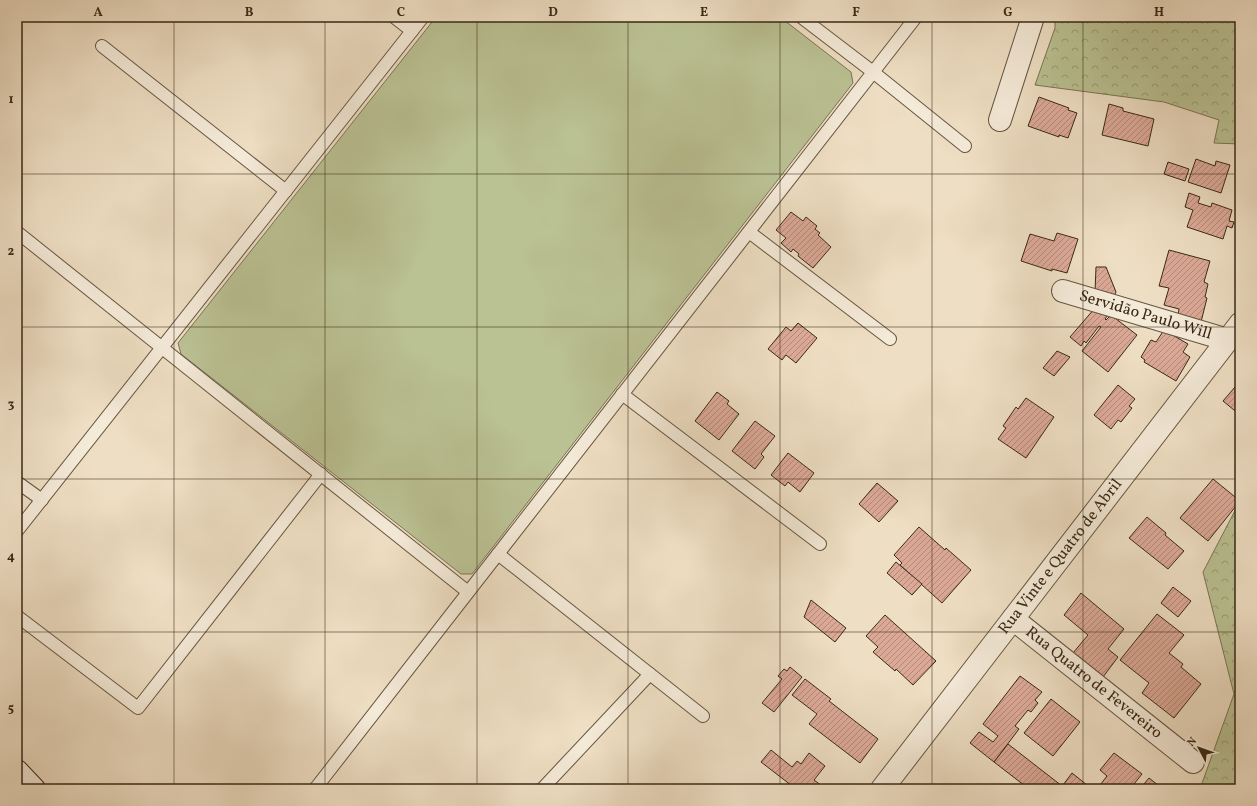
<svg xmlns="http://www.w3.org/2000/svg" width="1257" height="806" viewBox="0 0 1257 806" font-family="Vollkorn,serif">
<defs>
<pattern id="forest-crowns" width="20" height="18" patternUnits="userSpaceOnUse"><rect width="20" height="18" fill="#bac193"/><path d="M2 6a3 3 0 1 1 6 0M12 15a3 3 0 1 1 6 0" fill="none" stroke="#989d77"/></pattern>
<pattern id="building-hatch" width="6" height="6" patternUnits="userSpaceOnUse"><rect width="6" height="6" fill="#dca997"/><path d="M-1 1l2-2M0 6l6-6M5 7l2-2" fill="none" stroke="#b38a7a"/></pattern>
</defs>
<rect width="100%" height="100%" fill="#eedec3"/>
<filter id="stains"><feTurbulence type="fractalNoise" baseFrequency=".005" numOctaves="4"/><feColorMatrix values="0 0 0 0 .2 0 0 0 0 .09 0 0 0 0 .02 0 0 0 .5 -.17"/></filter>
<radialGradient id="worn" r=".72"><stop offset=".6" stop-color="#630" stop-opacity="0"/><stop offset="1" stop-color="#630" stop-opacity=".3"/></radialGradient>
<polygon fill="#bac193" stroke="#7a7554" points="436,17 780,17 851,72 853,83 472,574 461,574 181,354 178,343"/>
<g fill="url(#forest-crowns)" stroke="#7a7554">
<polygon points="1055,17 1240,17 1240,144 1214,143 1219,120 1164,102 1035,85 1055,28"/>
<polygon points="1240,501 1240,789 1200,789 1234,694 1203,572"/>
</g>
<g fill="url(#building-hatch)" stroke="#3a2916">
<polygon points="1039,97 1069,108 1068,110 1077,113 1068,138 1059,135 1059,137 1028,126"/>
<polygon points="1109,104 1123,108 1123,111 1154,119 1148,146 1102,135"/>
<polygon points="1196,159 1215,166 1216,161 1230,165 1221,193 1188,182"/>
<polygon points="1168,162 1189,169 1185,181 1164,174"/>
<polygon points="1189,193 1200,197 1198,203 1211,207 1212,203 1232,210 1229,221 1234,222 1232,228 1227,226 1223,239 1187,227 1193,210 1185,207"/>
<polygon points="791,212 803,221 806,217 817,226 815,229 820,233 818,235 831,247 813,268 798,256 799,254 793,249 791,252 781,243 786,238 776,230"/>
<polygon points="1057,233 1078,239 1067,273 1052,269 1052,271 1021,261 1030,234 1054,241"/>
<polygon points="1169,250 1210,261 1204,282 1208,284 1205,297 1207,298 1201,322 1178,316 1179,309 1164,305 1169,288 1159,286"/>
<polygon points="1096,267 1106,267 1116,292 1113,298 1095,292"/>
<polygon points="1095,308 1110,312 1105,319 1106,320 1111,315 1137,335 1108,372 1082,351 1101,327 1099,326 1086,343 1084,341 1081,346 1070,337"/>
<polygon points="798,323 817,338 796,363 786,355 782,360 768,349 786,327 791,331"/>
<polygon points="1164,330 1188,344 1183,352 1190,357 1176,381 1144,362 1145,360 1141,357 1151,340 1156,342"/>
<polygon points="1057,351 1070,357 1054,376 1043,368"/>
<polygon points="1240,370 1240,380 1235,377"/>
<polygon points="1118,385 1135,399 1129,406 1132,408 1121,422 1118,420 1111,429 1094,415"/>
<polygon points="1235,387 1240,391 1240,415 1223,401"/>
<polygon points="717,392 729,401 727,404 739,414 719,440 695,421"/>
<polygon points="1026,398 1054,417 1026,458 998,439 1006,428 1003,426 1016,407 1018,409"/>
<polygon points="755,421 775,436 761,454 764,457 755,469 732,451"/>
<polygon points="788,453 814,473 800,492 788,482 785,486 771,475"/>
<polygon points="1213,479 1240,501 1208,541 1180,518"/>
<polygon points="877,483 898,501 879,522 859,504"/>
<polygon points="1147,517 1166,533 1165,535 1184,551 1168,569 1129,538"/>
<polygon points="919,527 945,550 946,548 971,570 942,603 900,565 902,563 894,555"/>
<polygon points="896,562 922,584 912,595 887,573"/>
<polygon points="1173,587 1191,601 1178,617 1161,603"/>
<polygon points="1081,593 1124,629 1108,649 1118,657 1103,677 1073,653 1088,635 1064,615"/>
<polygon points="811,600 846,628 835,642 804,617"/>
<polygon points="1157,614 1184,635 1169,653 1183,664 1181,667 1201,684 1174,718 1142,693 1149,683 1120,660"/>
<polygon points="885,615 936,661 913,685 896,669 895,671 873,652 878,647 866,636"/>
<polygon points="790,667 802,677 774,712 762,703 782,679 778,676 784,669 787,671"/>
<polygon points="1020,676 1042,692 1035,700 1038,703 1031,712 1028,710 1015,726 1019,729 994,762 970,743 979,732 993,742 998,736 983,724"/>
<polygon points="805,679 831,699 829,701 878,739 860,763 809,724 817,714 792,695"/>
<polygon points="1051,699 1080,722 1053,756 1024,733"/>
<polygon points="1008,744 1062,786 1060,789 1029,789 994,762"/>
<polygon points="771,750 792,767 797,761 801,764 809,753 825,766 814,780 822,786 820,789 796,789 761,762"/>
<polygon points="1114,753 1142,774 1130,789 1097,789 1107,776 1100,770"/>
<polygon points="1072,773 1092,789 1060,789"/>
<polygon points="1149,778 1163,789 1140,789"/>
</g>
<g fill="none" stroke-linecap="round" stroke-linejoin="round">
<defs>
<g id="lane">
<polyline points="394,17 412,31"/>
<polyline points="801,17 873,72 965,146"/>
<polyline points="102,46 286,191"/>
<polyline points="17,232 468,592"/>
<polyline points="749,232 890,339"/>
<polyline points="622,394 820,544"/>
<polyline points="17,482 42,500"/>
<polyline points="17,531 423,17"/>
<polyline points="498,554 703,716"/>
<polyline points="17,616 138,708 321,474"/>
<polyline points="315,789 916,17"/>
<polyline points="542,789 650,674"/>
</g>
<g id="street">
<polyline points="1000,120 1033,17"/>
<path id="s1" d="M1063 291 1228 340"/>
<path id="s2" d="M1013 619 1193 762"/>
<path id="s3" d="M882 789 1240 324"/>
</g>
<polyline id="secondary" points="17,771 34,789"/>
</defs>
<use href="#lane" stroke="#675641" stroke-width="14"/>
<use href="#street" stroke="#675641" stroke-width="24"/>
<use href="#secondary" stroke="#3a2916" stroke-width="24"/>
<use href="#lane" stroke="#f4ead8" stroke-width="12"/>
<use href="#street" stroke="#f4ead8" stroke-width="22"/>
<use href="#secondary" stroke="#f4ead8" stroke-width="22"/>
</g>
<path fill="none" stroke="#3a2916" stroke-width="1" stroke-opacity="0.55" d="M174 17V789M325 17V789M477 17V789M628 17V789M780 17V789M932 17V789M1083 17V789M17 174H1240M17 327H1240M17 479H1240M17 632H1240"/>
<g text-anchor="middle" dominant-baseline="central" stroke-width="3" stroke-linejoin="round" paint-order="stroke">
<g font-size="16" fill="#3a2916" stroke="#f4ead8">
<text stroke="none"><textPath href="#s1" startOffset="86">Servidão Paulo Will</textPath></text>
<text stroke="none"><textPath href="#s3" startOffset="293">Rua Vinte e Quatro de Abril</textPath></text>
<text stroke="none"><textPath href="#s2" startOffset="103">Rua Quatro de Fevereiro</textPath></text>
</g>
</g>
<rect width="1257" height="806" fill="none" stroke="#eedec3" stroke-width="44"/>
<g transform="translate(1199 748) rotate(311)" stroke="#f4ead8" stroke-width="3" paint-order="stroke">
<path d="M0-3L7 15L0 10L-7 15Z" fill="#3a2916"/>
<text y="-6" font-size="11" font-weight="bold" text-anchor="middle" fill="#3a2916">N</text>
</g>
<rect x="22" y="22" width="1213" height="762" fill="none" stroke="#3a2916" stroke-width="1.5"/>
<g font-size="13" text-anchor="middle" font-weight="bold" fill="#3a2916">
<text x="98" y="16">A</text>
<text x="249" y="16">B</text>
<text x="401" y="16">C</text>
<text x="553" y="16">D</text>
<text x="704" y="16">E</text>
<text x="856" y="16">F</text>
<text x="1008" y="16">G</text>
<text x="1159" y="16">H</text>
<text x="11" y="103">1</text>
<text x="11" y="255">2</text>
<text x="11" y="408">3</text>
<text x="11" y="560">4</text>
<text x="11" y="712">5</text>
</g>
<rect width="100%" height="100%" filter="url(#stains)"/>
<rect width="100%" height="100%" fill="url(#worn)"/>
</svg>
